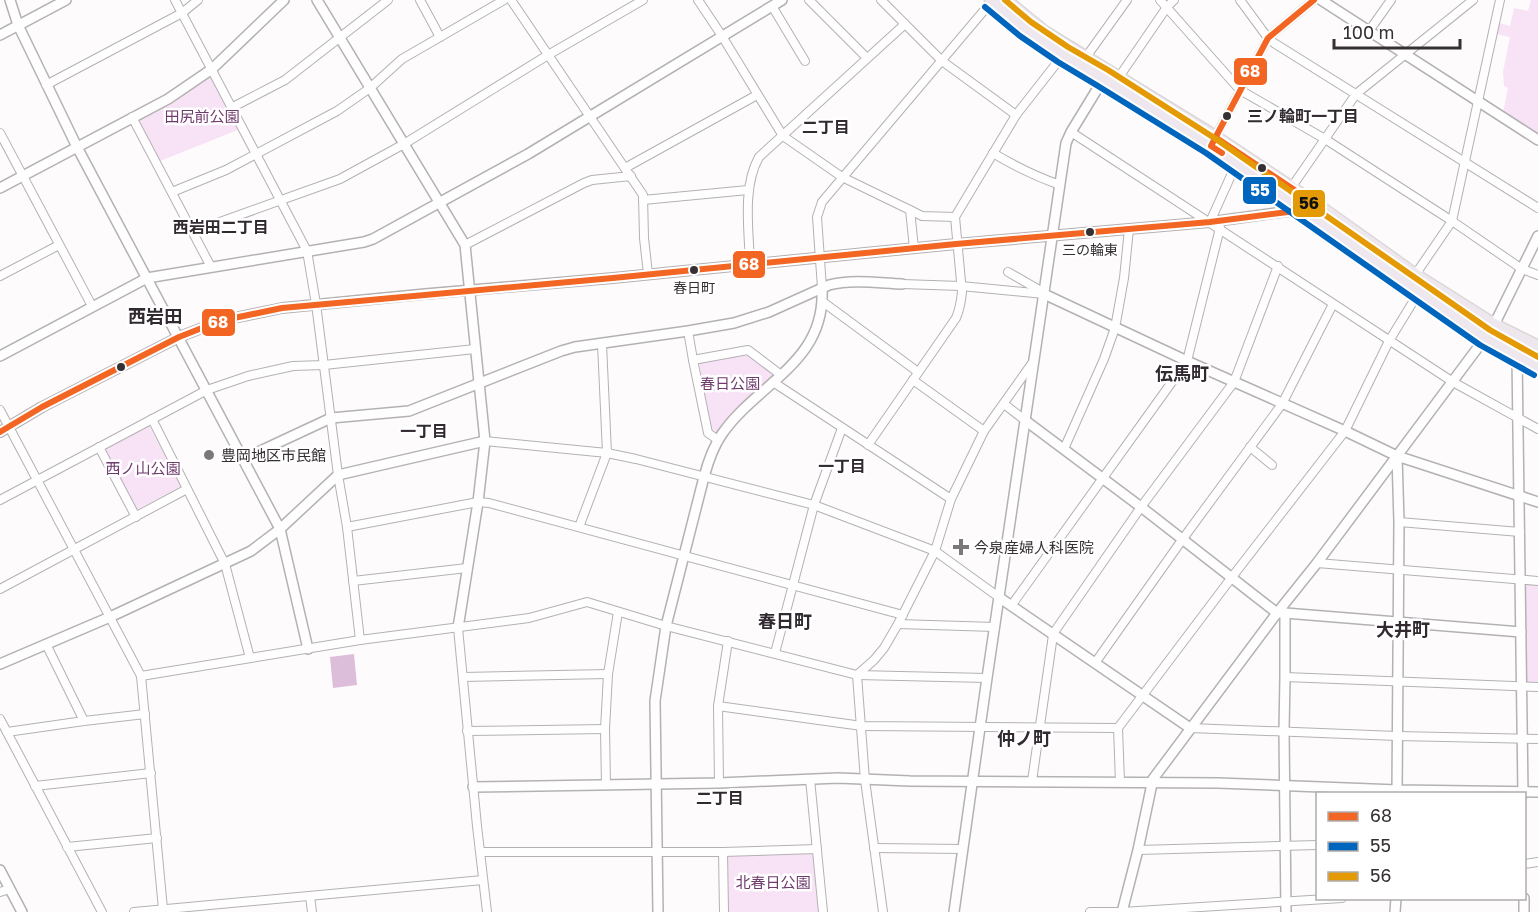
<svg xmlns="http://www.w3.org/2000/svg" width="1538" height="912" viewBox="0 0 1538 912" font-family="'Golos Text','Noto Sans JP',sans-serif">
<rect width="100%" height="100%" fill="#fefbfd"/>
<g fill="#f8e2f6">
<polygon points="1531,0 1538,0 1538,134 1503,112 1508,88 1504,86 1503,72 1510,37 1496,34 1499,23 1510,26 1514,8 1528,11"/>
<polygon points="211,76 240,129 160,161 140,123 141,119 172,104"/>
<polygon points="749,355 776,374 716,433 711,429 699,362"/>
<polygon points="149,426 181,486 136,510 104,450"/>
<polygon points="1528,585 1538,586 1538,685 1529,684 1526,682 1524,588"/>
<polygon points="811,853 814,856 819,910 818,912 727,912 726,855"/>
</g>
<polygon fill="#dcbeda" points="354,654 357,685 333,688 330,657"/>
<g fill="none" stroke-linecap="round" stroke-linejoin="round">
<defs>
<g id="minor">
<polyline points="175,0 307,251 316,304 338,475 347,527 360,640"/>
<polyline points="420,0 440,37"/>
<polyline points="511,0 643,195 644,238 648,274"/>
<polyline points="698,0 722,36 783,136 842,177 910,210 914,248"/>
<polyline points="809,0 867,58"/>
<polyline points="881,0 942,61 1016,115"/>
<polyline points="1160,0 1240,90 1325,139 1452,221 1522,269 1538,275"/>
<polyline points="1240,0 1268,38 1274,43 1538,208"/>
<polyline points="772,6 805,61"/>
<polyline points="1369,31 1391,0"/>
<polyline points="1086,57 1127,0"/>
<polyline points="1119,77 1167,7 1174,0"/>
<polyline points="46,85 182,13 198,0"/>
<polyline points="233,107 285,80 388,0"/>
<polyline points="132,117 211,267"/>
<polyline points="1071,132 1453,382 1538,429"/>
<polyline points="0,133 92,306"/>
<polyline points="1214,140 1268,38 1314,0"/>
<path d="M993 153C1016 167 1034 176 1060 185"/>
<polyline points="625,168 757,95"/>
<polyline points="1291,188 1356,94 1473,0"/>
<polyline points="172,192 226,170 337,111 370,88 402,59 504,0"/>
<polyline points="643,200 748,190"/>
<polyline points="910,210 922,216 955,217"/>
<polyline points="1210,222 1237,162"/>
<polyline points="192,232 340,179 404,144 548,55 643,0"/>
<polyline points="465,245 584,183 592,180 631,176"/>
<path d="M750 264C749 231 742 187 759 157L905 24"/>
<polyline points="1008,272 1041,291"/>
<polyline points="1415,275 1452,221 1500,0"/>
<polyline points="0,276 59,245"/>
<polyline points="902,284 961,286 1044,294"/>
<polyline points="822,288 817,217 822,202 992,1"/>
<polyline points="823,302 918,372"/>
<polyline points="688,331 693,360"/>
<polyline points="913,380 984,431"/>
<polyline points="773,382 951,499"/>
<polyline points="1004,404 1026,421"/>
<polyline points="0,410 141,676 163,909"/>
<polyline points="152,419 225,564 250,658"/>
<polyline points="718,440 708,433 693,360 748,350 781,375"/>
<polyline points="485,441 607,453 636,459 814,505 935,551 1000,598"/>
<path d="M868 445 956 318C960 309 961 302 962 292L955 217 1016 115 1063 55"/>
<polyline points="99,447 136,517"/>
<polyline points="1250,447 1272,465"/>
<polyline points="1064,449 1104,359 1115,328 1124,278 1129,229"/>
<polyline points="0,500 207,390 248,376 293,366 324,365 475,349"/>
<polyline points="1399,522 1520,532"/>
<polyline points="347,527 478,502 489,503 903,615"/>
<polyline points="579,527 607,453 602,344"/>
<polyline points="1317,563 1538,581"/>
<polyline points="353,581 467,568"/>
<polyline points="0,589 187,489"/>
<polyline points="1011,606 1187,361 1220,228"/>
<polyline points="898,624 995,627"/>
<polyline points="458,628 477,826 487,912"/>
<polyline points="46,644 84,721"/>
<polyline points="775,653 814,505 842,428"/>
<polyline points="1095,663 1182,540 1282,404 1333,304"/>
<polyline points="141,676 360,640 529,618 587,602 666,626 857,675 987,678"/>
<polyline points="463,677 608,674"/>
<polyline points="1285,677 1538,687"/>
<polyline points="718,706 862,726 1118,728"/>
<polyline points="0,719 102,912"/>
<polyline points="1190,728 1397,736 1538,739"/>
<polyline points="467,731 605,729"/>
<polyline points="7,732 84,721 145,714"/>
<polyline points="810,779 823,912"/>
<polyline points="1032,781 1053,635 1055,631 1141,507 1234,382 1278,266"/>
<polyline points="1120,782 1118,728 1232,577 1345,431 1389,341 1419,292"/>
<polyline points="719,783 718,706 728,641"/>
<polyline points="606,785 605,729 608,674 618,612"/>
<polyline points="35,786 151,773"/>
<polyline points="67,847 157,838"/>
<polyline points="874,848 963,849"/>
<polyline points="1138,850 1318,845"/>
<polyline points="481,852 723,852 817,849"/>
<polyline points="723,852 724,912"/>
<polyline points="1524,864 1538,862"/>
<polyline points="0,892 10,889"/>
<polyline points="310,896 312,912"/>
<polyline points="134,912 483,880"/>
<polyline points="883,912 865,780 857,675 874,660 884,648 898,624 935,551 951,499 984,431 1033,362"/>
<polyline points="1090,912 1122,912 1342,898"/>
</g>
<g id="tertiary">
<polyline points="10,0 18,25 77,147 280,529 308,649"/>
<polyline points="317,0 465,245 485,441 478,502 458,628"/>
<polyline points="1321,0 1538,140"/>
<polyline points="0,35 66,0"/>
<polyline points="0,188 168,99 212,69 284,0"/>
<polyline points="1044,294 1187,361 1345,431 1397,456 1538,502"/>
<polyline points="0,356 147,278 364,242 373,239 528,154 782,0"/>
<polyline points="1517,357 1523,794"/>
<polyline points="1026,421 1141,507 1277,613 1285,613 1285,677 1284,731 1286,912"/>
<polyline points="0,432 42,407 179,337 207,326 234,318 282,308 425,294 613,278 956,244 1210,222 1305,209"/>
<path d="M243 459 331 418 409 411 561 351 575 347 688 331 734 323 769 312 829 285C853 279 878 283 902 284"/>
<polyline points="1000,598 1190,728"/>
<polyline points="1285,613 1521,632"/>
<polyline points="0,664 110,617 251,551 280,529 338,475 485,441"/>
<polyline points="473,787 719,783 838,778 910,781 1218,783 1397,790 1538,792"/>
<polyline points="1397,794 1399,522 1397,456"/>
<polyline points="0,870 22,912"/>
<path d="M658 912 655 701 666 626 704 477C708 462 713 447 722 434 758 382 826 363 822 288"/>
<polyline points="954,912 987,678 1066,143 1071,132 1107,73"/>
<polyline points="1122,912 1138,850 1153,779 1277,613 1317,563 1485,338 1494,325 1538,236"/>
<polyline points="1395,912 1396,898"/>
<polyline points="1524,912 1524,898"/>
</g>
<g id="trunk">
<polyline points="991,0 1026,29 1063,55 1103,78 1211,146 1485,338 1538,367"/>
<polyline points="1005,0 1044,32 1215,137 1314,203 1415,275 1494,325 1538,347"/>
</g>
</defs>
<use href="#minor" stroke="#b4b1b3" stroke-width="10"/>
<use href="#tertiary" stroke="#b4b1b3" stroke-width="12"/>
<use href="#trunk" stroke="#dad8d9" stroke-width="15"/>
<use href="#minor" stroke="#fffeff" stroke-width="8"/>
<use href="#tertiary" stroke="#fffeff" stroke-width="9"/>
<use href="#trunk" stroke="#eee8ee" stroke-width="12"/>
<defs>
<g id="bus-1">
<polyline points="1222,153 1211,146 1268,38 1314,0"/>
<polyline points="0,432 42,407 179,337 207,326 234,318 282,308 613,278 956,244 1210,222 1304,210 1314,203 1215,137"/>
</g>
<polyline id="bus-2" points="985,7 1020,36 1058,62 1098,86 1206,153 1480,345 1534,375"/>
<polyline id="bus-3" points="1005,0 1031,22 1068,47 1108,70 1216,139 1490,330 1538,357"/>
</defs>
<use href="#bus-1" stroke="#fff" stroke-width="10"/>
<use href="#bus-2" stroke="#fff" stroke-width="10"/>
<use href="#bus-3" stroke="#fff" stroke-width="10"/>
<use href="#bus-1" stroke="#f26522" stroke-width="6"/>
<use href="#bus-2" stroke="#0065bd" stroke-width="6"/>
<use href="#bus-3" stroke="#e49a05" stroke-width="6"/>
</g>
<g fill="#343033" stroke="#fff" stroke-width="2">
<circle cx="1227" cy="116" r="5"/>
<circle cx="1262" cy="168" r="5"/>
<circle cx="1090" cy="232" r="5"/>
<circle cx="694" cy="270" r="5"/>
<circle cx="121" cy="367" r="5"/>
</g>
<g fill="#7b777a" stroke="#fff" stroke-width="2">
<circle cx="209" cy="455" r="6"/>
<path d="M958 538h6v6h6v6h-6v6h-6v-6h-6v-6h6z"/>
</g>
<g text-anchor="middle" dominant-baseline="central" stroke-width="5" stroke-linejoin="round" paint-order="stroke">
<g font-size="14" fill="#343033" stroke="#fff">
<text x="1090" y="249">三の輪東</text>
<text x="694" y="287">春日町</text>
</g>
<g font-size="15" fill="#703b6e" stroke="#fff">
<text x="202" y="116">田尻前公園</text>
<text x="730" y="383">春日公園</text>
<text x="143" y="468">西ノ山公園</text>
<text x="773" y="882">北春日公園</text>
</g>
<g font-size="15" fill="#343033" stroke="#fff" text-anchor="start">
<text x="221" y="455">豊岡地区市民館</text>
<text x="974" y="547">今泉産婦人科医院</text>
</g>
<g font-size="16" font-weight="bold" fill="#312b31" stroke="#fff">
<text x="1303" y="116">三ノ輪町一丁目</text>
<text x="826" y="127">二丁目</text>
<text x="221" y="227">西岩田二丁目</text>
<text x="424" y="431">一丁目</text>
<text x="842" y="466">一丁目</text>
<text x="720" y="798">二丁目</text>
</g>
<g font-size="18" font-weight="bold" fill="#312b31" stroke="#fff">
<text x="155" y="316">西岩田</text>
<text x="1182" y="373">伝馬町</text>
<text x="785" y="621">春日町</text>
<text x="1403" y="629">大井町</text>
<text x="1024" y="738">仲ノ町</text>
</g>
</g>
<g stroke="#fff" stroke-width="2">
<rect x="1233" y="57" width="35" height="29" rx="6" fill="#f26522"/>
<rect x="1242" y="176" width="35" height="29" rx="6" fill="#0065bd"/>
<rect x="1292" y="189" width="34" height="29" rx="6" fill="#e49a05"/>
<rect x="732" y="250" width="34" height="29" rx="6" fill="#f26522"/>
<rect x="201" y="308" width="35" height="29" rx="6" fill="#f26522"/>
</g>
<g font-size="16" text-anchor="middle" font-weight="bold" fill="#fff">
<text x="1250" y="77">68</text>
<text x="1260" y="196">55</text>
<text x="749" y="270">68</text>
<text x="218" y="328">68</text>
</g>
<g font-size="16" text-anchor="middle" font-weight="bold" fill="#111">
<text x="1309" y="209">56</text>
</g>
<rect x="1316" y="792" width="210" height="108" fill="#ffffff" stroke="#aeacad" stroke-width="1.5"/>
<rect x="1328" y="812" width="30" height="9" fill="#f26522" stroke="#aeacad" stroke-width="1.5"/>
<text x="1370" y="822" font-size="18" fill="#343033">68</text>
<rect x="1328" y="842" width="30" height="9" fill="#0065bd" stroke="#aeacad" stroke-width="1.5"/>
<text x="1370" y="852" font-size="18" fill="#343033">55</text>
<rect x="1328" y="872" width="30" height="9" fill="#e49a05" stroke="#aeacad" stroke-width="1.5"/>
<text x="1370" y="882" font-size="18" fill="#343033">56</text>
<path d="M1334 39v9h126v-9" fill="none" stroke="#343033" stroke-width="3"/>
<text x="1343" y="39" font-size="18" fill="#343033" stroke="#ffffff" stroke-width="4.5" paint-order="stroke">100 m</text>
</svg>
